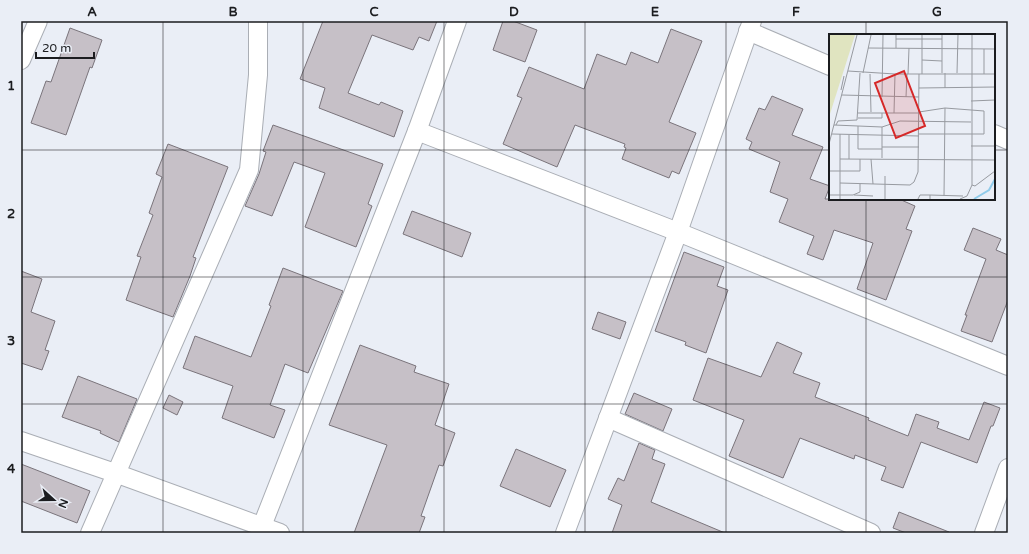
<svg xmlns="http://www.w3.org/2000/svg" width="1029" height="554" viewBox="0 0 1029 554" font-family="'Varela Round',sans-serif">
<rect width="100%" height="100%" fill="#eaeef6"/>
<g fill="#c6c0c7" stroke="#7a747b">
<polygon points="323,21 437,21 429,41 419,37 413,50 372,35 348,93 379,105 381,102 403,111 394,137 319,108 325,88 300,79"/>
<polygon points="503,21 513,21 537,30 525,62 493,50"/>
<polygon points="70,28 102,40 92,68 90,67 66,135 31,123 46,81 51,82"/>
<polygon points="671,29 702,41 669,122 696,133 679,174 672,171 669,178 622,159 626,148 624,147 625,144 575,125 557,167 503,144 522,98 517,96 529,67 584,89 597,54 626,65 631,52 658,63"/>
<polygon points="772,96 803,109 792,135 823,147 810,179 830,186 825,199 899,199 915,206 906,229 912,231 886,300 857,289 873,243 834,230 823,260 807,254 814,236 779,222 788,199 770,192 780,162 749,149 752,142 746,139 759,108 765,110"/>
<polygon points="273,125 383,164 368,204 372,206 356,247 305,227 325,173 294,162 272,216 245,206 259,174 266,152 263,151"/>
<polygon points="168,144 228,167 193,257 196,258 190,276 173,317 126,300 141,257 137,256 153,215 149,213 162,177 156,174"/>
<polygon points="412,211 471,233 462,257 403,234"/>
<polygon points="973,228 1001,239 996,250 1008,255 1008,300 992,342 961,331 967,315 965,315 986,259 964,250"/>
<polygon points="684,252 724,267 717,286 728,290 706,353 685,345 686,342 655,331"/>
<polygon points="283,268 343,291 308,373 285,364 270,405 285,410 274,438 222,418 233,386 183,368 195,336 251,357 271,306 269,305"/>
<polygon points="21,271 42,279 31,312 55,321 45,350 49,351 42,370 21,363"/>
<polygon points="598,312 626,322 620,339 592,329"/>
<polygon points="777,342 802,353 793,373 820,383 815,397 869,418 868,420 908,436 916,414 939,422 937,428 969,440 984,402 1000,408 993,426 991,426 977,463 921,442 903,488 881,480 886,467 855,455 854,459 800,438 783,478 729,456 744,420 693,400 708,358 761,377"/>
<polygon points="360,345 416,366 414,372 449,384 435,425 455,433 443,466 439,465 421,516 425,517 419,533 354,533 387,445 329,425"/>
<polygon points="78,376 137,399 119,442 100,433 101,431 62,417"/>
<polygon points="634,393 672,409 663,431 625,414"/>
<polygon points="169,395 183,402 177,415 163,408"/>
<polygon points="639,443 655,450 652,459 665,464 651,502 725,533 612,533 622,505 608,499 618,478 624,481"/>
<polygon points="516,449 566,470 550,507 500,486"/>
<polygon points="21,464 90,491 77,523 21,501"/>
<polygon points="899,512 949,532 949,533 906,533 893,528"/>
</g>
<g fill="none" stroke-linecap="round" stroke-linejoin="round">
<defs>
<g id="minor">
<polyline points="748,31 830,66"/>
<polyline points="21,60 38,21"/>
<polyline points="417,131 678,232 1008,366"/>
<polyline points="994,134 1008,140"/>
<polyline points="608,418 871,533"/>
<polyline points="21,441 115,473 280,533"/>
<polyline points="262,526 417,131 457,21"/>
<polyline points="90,533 249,170 258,75 258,21"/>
<polyline points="565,533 678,232 752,21"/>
<polyline points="984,533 1008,468"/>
</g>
</defs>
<use href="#minor" stroke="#aaaeb5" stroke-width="20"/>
<use href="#minor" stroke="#fff" stroke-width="18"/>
</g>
<path fill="none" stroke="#1b1c1f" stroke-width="1" stroke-opacity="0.55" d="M163 21V533M303 21V533M444 21V533M585 21V533M726 21V533M866 21V35M21 150H830M994 150H1008M866 199V533M21 277H1008M21 404H1008"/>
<g transform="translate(829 34)">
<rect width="166" height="166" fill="#eaeef6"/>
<path d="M0 1H26L0 83Z" fill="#e0e4c0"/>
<path fill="none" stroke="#90cbea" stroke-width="2" d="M145 165 160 156 166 145"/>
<path fill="none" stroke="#979aa0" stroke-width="1" d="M93 1V40M67 5H113M39 14 166 15M67 14V1M155 15V40M93 26 113 27M19 37 66 40H166M34 39 42 1M113 39V1M128 39 129 1M41 40 42 78M79 40 80 14M90 54 166 53M116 54V39M12 56 15 42M13 61 90 63M53 63 54 1M77 63 78 40M142 67 166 66M90 78 116 74 155 77V100H90M29 79H90M65 79 66 40M29 84H53V79M5 91 53 93 71 87 142 88M7 91 9 87 28 86 31 39M29 92V115H53M3 100 90 102M20 101V125M0 110 28 1M142 112H166M53 113H90M53 124V93M11 125 166 126M42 125 44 150M0 137H31V125M11 149 81 151 85 148 89 138 90 40M143 151 146 152 166 137M0 161H24L31 158V150M25 161 44 162M115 162 116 74M11 165V100M56 165V142M89 165 91 161H101M101 165V161L134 162M131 165 138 162 143 151V1"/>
<path fill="#d62828" fill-opacity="0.15" stroke="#d62828" stroke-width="2" d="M75 37 96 92 67 104 46 49Z"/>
<rect width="166" height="166" fill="none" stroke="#1b1c1f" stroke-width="2"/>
</g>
<rect width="1029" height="554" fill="none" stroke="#eaeef6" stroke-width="44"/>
<g transform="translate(54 500) rotate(111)" stroke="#eaeef6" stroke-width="3" paint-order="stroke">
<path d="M0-3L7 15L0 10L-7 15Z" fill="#1b1c1f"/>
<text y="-6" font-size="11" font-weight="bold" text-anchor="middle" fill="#1b1c1f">N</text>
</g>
<path d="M36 52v6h58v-6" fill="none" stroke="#1b1c1f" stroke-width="2"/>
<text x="42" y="52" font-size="12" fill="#1b1c1f" stroke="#eaeef6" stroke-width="3" paint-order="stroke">20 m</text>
<rect x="22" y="22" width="985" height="510" fill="none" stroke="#1b1c1f" stroke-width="1.5"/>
<g font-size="13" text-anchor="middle" font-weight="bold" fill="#1b1c1f">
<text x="92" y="16">A</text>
<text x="233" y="16">B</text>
<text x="374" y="16">C</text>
<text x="514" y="16">D</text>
<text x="655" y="16">E</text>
<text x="796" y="16">F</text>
<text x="937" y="16">G</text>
<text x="11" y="90">1</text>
<text x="11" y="218">2</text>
<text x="11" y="345">3</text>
<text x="11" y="473">4</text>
</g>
</svg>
